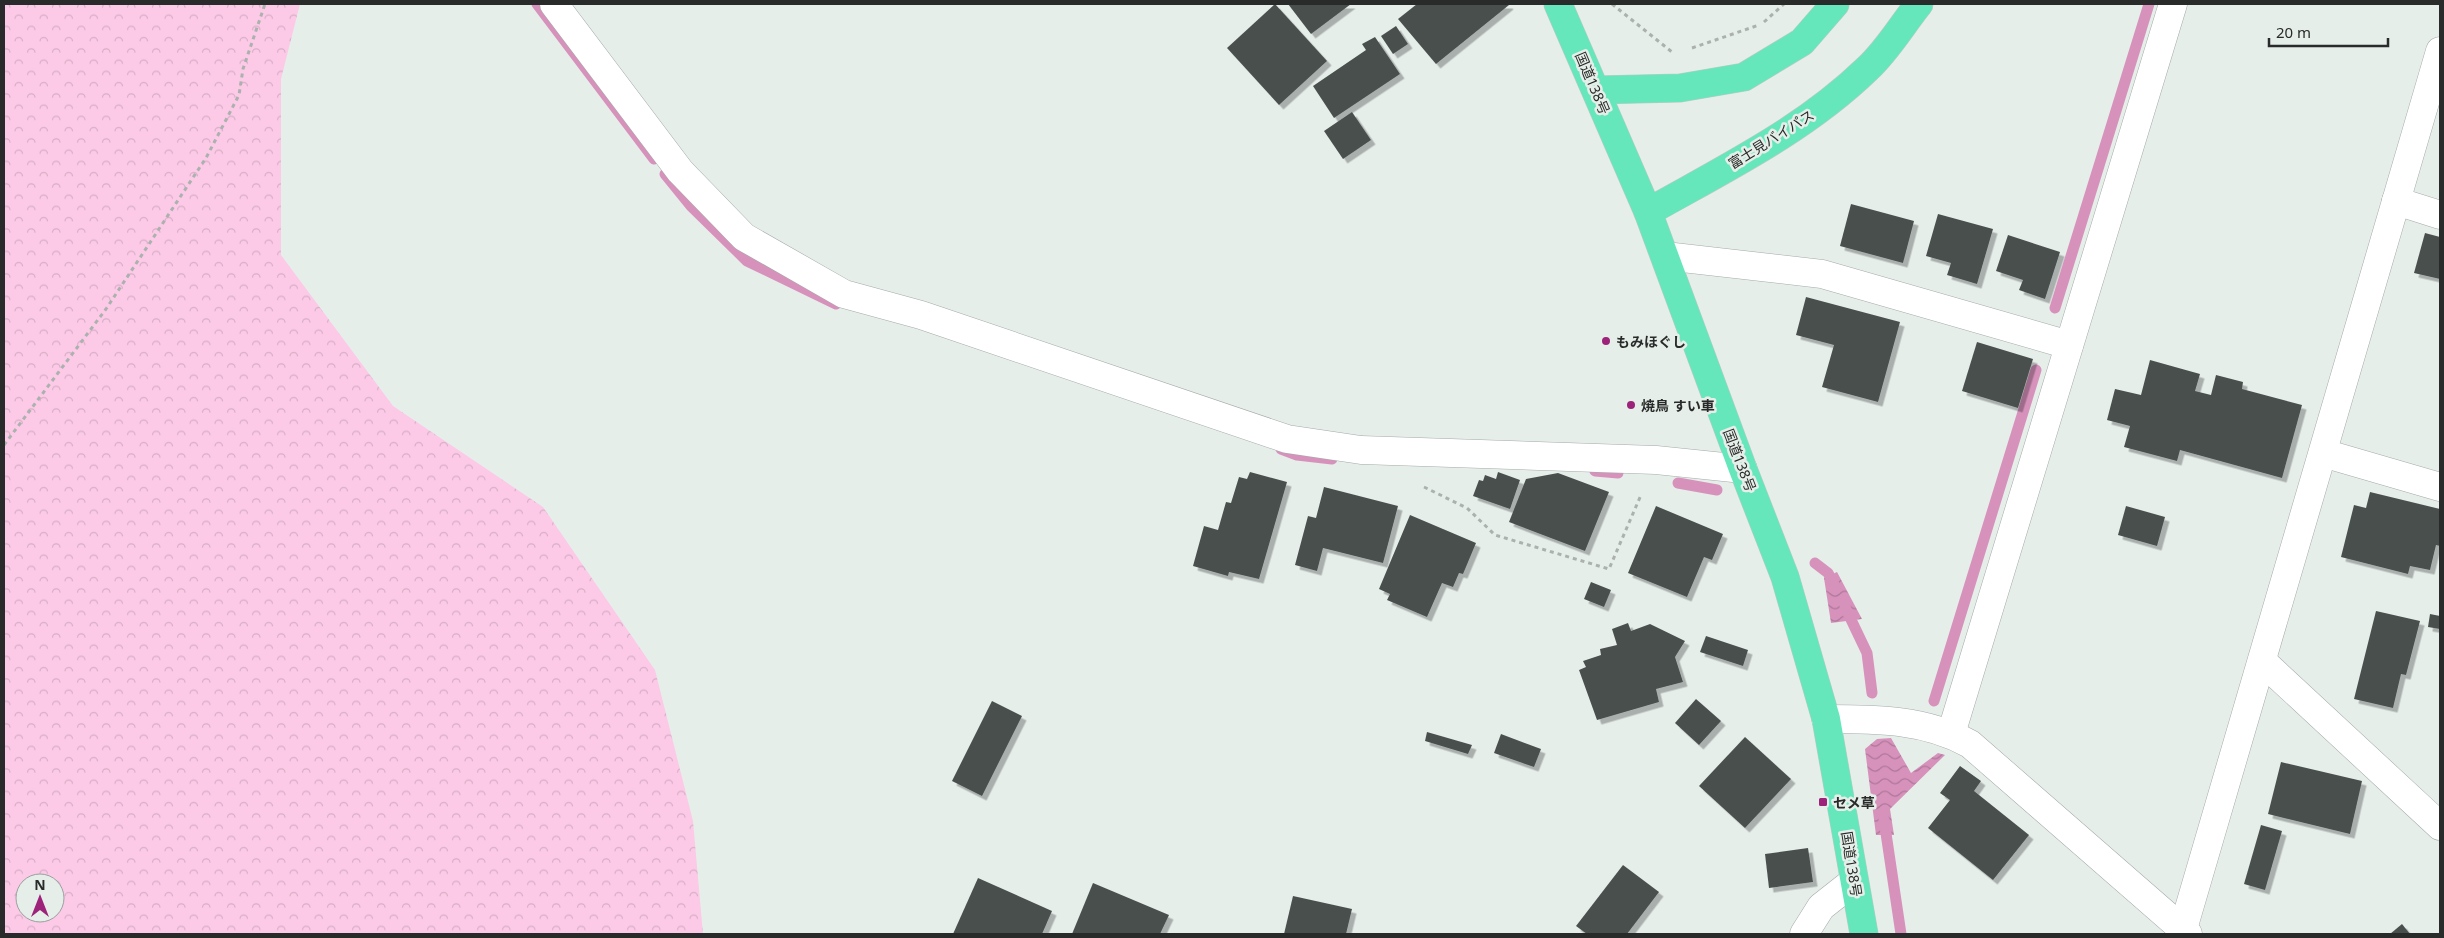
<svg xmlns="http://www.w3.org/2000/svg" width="2444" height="938" viewBox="0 0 2444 938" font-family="'Noto Sans','Noto Sans JP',sans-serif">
<defs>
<pattern id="forest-crowns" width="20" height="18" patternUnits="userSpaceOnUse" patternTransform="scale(1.25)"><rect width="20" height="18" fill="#fccae7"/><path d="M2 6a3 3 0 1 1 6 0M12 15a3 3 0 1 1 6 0" fill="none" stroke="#d8aec6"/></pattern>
<pattern id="water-waves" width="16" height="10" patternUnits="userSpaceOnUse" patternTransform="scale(1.25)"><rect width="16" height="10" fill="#d792bc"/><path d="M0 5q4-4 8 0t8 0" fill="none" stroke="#ae7799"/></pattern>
<filter id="shadow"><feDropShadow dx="4.5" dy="4.5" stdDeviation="0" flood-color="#0004"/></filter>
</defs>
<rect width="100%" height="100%" fill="#e6eeea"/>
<path fill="url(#forest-crowns)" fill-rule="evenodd" d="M4 4H300L281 79V255L393 406 543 507 655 670 693 821 703 934H4ZM25 883H55V913H25Z"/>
<g fill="url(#water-waves)">
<polygon points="1837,572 1862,619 1831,623 1824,578"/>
<polygon points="1891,738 1911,773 1938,753 1945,755 1890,809 1894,835 1876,835 1865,749 1877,739"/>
</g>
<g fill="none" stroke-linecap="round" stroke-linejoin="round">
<g stroke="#d792bc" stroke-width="11">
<polyline points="537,4 654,159"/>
<polyline points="665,174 691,206 747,261 836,304"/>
<polyline points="2055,308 2149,4"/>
<polyline points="1281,449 1297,455 1332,459"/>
<polyline points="1595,471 1618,473"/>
<polyline points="1678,483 1717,490"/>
<polyline points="1815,563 1828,573 1836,588"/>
<polyline points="1845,607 1867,653 1872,693"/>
<polyline points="1934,701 2036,370"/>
<polyline points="1884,820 1901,934"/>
</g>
</g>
<g fill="#4a504e" filter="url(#shadow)">
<polygon points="1275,4 1327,61 1279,105 1227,48"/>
<polygon points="1288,4 1351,4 1311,34"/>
<polygon points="1417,4 1508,4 1509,5 1436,64 1398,19"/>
<polygon points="1396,26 1408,44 1393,54 1381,36"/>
<polygon points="1375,37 1400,74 1334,118 1313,86 1366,50 1362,44"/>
<polygon points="1352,112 1371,140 1343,159 1324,131"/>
<polygon points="1851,204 1914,221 1903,263 1840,246"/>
<polygon points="1938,214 1993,229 1977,284 1947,275 1951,263 1926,256"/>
<polygon points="2425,233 2440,237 2440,279 2414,273"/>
<polygon points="2008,235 2060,252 2045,299 2019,290 2023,280 1996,271"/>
<polygon points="1806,297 1900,322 1878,402 1822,387 1834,345 1796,335"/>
<polygon points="1977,342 2033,359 2018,408 1962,391"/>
<polygon points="2150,360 2200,374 2195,391 2211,395 2216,375 2243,382 2242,389 2302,405 2282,478 2180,450 2177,461 2124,447 2130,426 2107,420 2115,389 2141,395"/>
<polygon points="1250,472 1287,482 1259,579 1229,572 1228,576 1193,566 1204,526 1218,530 1226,502 1231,503 1239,477 1247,479"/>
<polygon points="1498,472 1520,480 1510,509 1473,496 1479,480 1483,481 1485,475 1496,479"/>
<polygon points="1558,473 1609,492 1585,551 1509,522 1526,479"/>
<polygon points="1324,487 1398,506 1383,563 1323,548 1317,571 1295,565 1308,516 1316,518"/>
<polygon points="2370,492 2440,509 2440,546 2436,545 2430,570 2410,566 2408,574 2341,557 2354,505 2366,508"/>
<polygon points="1656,506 1723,534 1712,560 1704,557 1687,597 1628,573"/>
<polygon points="2126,506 2165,517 2157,546 2118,535"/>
<polygon points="1410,515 1476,543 1463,574 1459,573 1453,587 1442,583 1427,617 1387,600 1390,594 1379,589"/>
<polygon points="1591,582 1611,590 1604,607 1584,599"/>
<polygon points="2376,611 2420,621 2406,675 2401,674 2393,708 2354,699"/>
<polygon points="2430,614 2440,616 2440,629 2428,627"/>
<polygon points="1628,623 1631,631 1650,624 1685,641 1675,657 1683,682 1656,689 1659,702 1597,720 1579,670 1586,667 1583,661 1601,655 1600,649 1617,645 1612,629"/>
<polygon points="1706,636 1748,650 1743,666 1700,652"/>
<polygon points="1696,699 1721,721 1699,745 1675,723"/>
<polygon points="992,701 1022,716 982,796 952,781"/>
<polygon points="1427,732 1472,745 1468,754 1425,741"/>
<polygon points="1501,734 1541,749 1534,767 1494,753"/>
<polygon points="1745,737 1791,779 1745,828 1699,786"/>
<polygon points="2281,762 2362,781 2350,834 2268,814"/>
<polygon points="1960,766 1981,781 1974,791 2029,835 1993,880 1928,828 1950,800 1940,793"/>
<polygon points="2261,825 2282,831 2265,890 2244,884"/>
<polygon points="1808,848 1813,882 1769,888 1765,854"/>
<polygon points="1623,865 1659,892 1627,934 1587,934 1576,926"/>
<polygon points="978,878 1052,911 1042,934 953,934"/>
<polygon points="1093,883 1169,915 1160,934 1072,934"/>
<polygon points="1293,896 1352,909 1346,934 1284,934"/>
<polygon points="2402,924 2410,934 2390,934"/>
</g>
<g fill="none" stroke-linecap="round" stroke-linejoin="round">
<defs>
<g id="street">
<polyline points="554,4 680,171 744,237 844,294 921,315 1287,439 1361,450 1656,460 1743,469"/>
<polyline points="2396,201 2440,215"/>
<polyline points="1665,256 1822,274 2069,345"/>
<polyline points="2323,453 2440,487"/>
<polyline points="2262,661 2440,826"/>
<path d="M1826 719C1876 719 1925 719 1970 744L2188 934"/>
<polyline points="1951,734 2173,4"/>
<polyline points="2183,929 2440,51"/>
</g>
<polyline id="secondary" points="1804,934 1821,907 1854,881"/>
<g id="highway">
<polyline points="1558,4 1648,212 1743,469 1785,577 1826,719 1864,934"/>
<polyline points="1597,90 1680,88 1744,77 1802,42 1835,4"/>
<path d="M1648 212C1724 169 1804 130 1867 69 1887 51 1902 25 1919 4"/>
</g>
</defs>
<use href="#street" stroke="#a4aba8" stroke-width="29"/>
<use href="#secondary" stroke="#a4aba8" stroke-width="29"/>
<use href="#highway" stroke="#c7c8c7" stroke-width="29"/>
<g stroke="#abb2ae" stroke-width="3" stroke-dasharray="4 4" stroke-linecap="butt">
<polyline points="1612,4 1672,52"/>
<polyline points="1764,22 1784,4"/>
<polyline points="1692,48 1759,25"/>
<polyline points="4,445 106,309 206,158 239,95 243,69 265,4"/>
<polyline points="1424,487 1467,508 1495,535 1609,569 1641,495"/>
</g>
<use href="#street" stroke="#fff" stroke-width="28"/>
<use href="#secondary" stroke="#fff" stroke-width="28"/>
<use href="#highway" stroke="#66e7bb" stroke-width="28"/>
</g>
<g fill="#9d2279" stroke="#e6eeea" stroke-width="2">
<circle cx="1606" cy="341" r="5"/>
<circle cx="1631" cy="405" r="5"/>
<rect x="1818" y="797" width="10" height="10" rx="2.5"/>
</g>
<g text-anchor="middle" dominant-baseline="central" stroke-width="5" stroke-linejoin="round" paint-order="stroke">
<g font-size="14" fill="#282b29" stroke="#e6eeea">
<text transform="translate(1593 83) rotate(67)">国道138号</text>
<text transform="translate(1771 139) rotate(-32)">富士見バイパス</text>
<text transform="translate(1740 460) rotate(69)">国道138号</text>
<text transform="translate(1852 864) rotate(81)">国道138号</text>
</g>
<g font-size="14" font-weight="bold" fill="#282b29" stroke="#e6eeea" text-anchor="start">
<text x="1616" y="341">もみほぐし</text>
<text x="1641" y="405">焼鳥 すい車</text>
<text x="1833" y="802">セメ草</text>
</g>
</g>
<rect width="2444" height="938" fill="none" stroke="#282b29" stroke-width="10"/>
<g transform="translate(40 898)"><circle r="24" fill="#e6eeea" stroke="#9aa09d"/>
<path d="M0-4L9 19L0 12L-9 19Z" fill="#9d2279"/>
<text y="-8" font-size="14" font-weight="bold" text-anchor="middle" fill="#282b29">N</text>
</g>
<path d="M2269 38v8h119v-8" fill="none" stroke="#282b29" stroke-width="2.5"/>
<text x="2276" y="38" font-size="15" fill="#282b29" stroke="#e6eeea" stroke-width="4" paint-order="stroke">20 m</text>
</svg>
